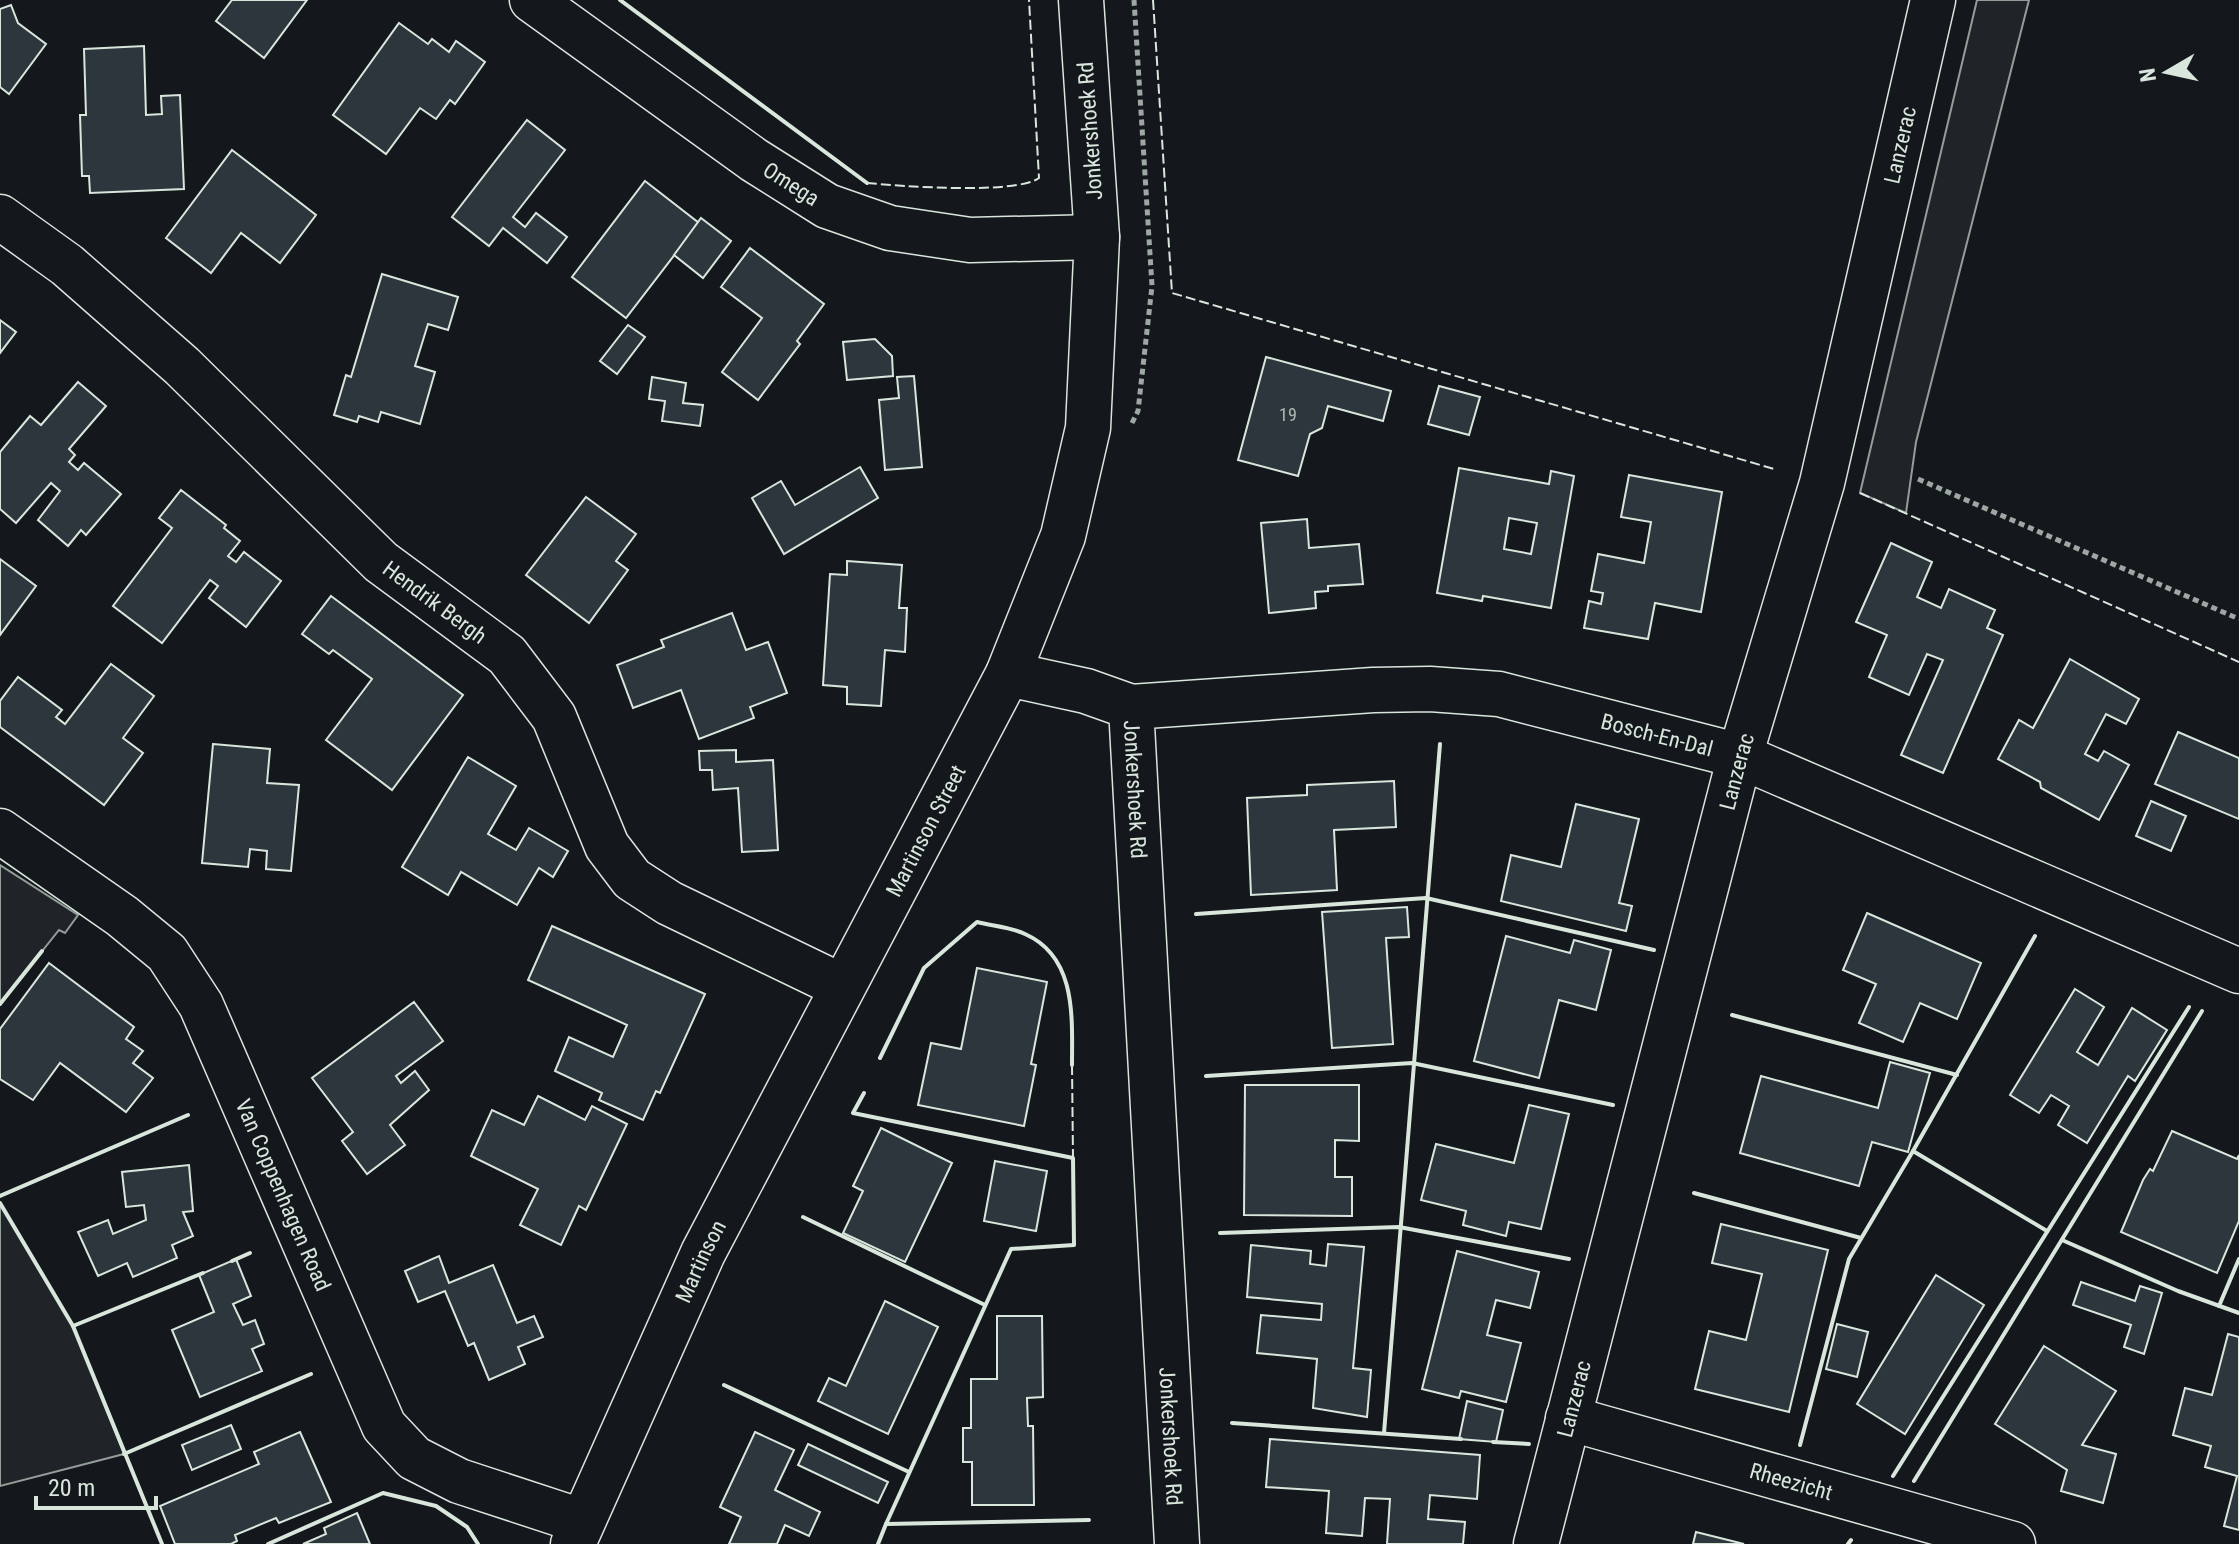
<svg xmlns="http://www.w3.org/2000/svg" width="2239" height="1544" viewBox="0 0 2239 1544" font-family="'Roboto Condensed',sans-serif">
<rect width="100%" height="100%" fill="#14181c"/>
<g fill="#202428" stroke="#939e99" stroke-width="2">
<polygon points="1977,0 2029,0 1916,442 1906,513 1860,493"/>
<polygon points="0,865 78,915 65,933 59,930 0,1004"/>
<polygon points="0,1203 73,1326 124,1454 0,1486"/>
</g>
<g fill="#2c363c" stroke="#d8e6dc" stroke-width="2" fill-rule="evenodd">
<polygon points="232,0 307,0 264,58 216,21"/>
<polygon points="11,5 18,23 46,44 9,94 0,87 0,9"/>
<polygon points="399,23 428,44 432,39 449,52 456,41 485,62 455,104 450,100 436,119 420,108 386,154 333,115"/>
<polygon points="144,46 146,115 162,114 161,96 180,95 184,189 90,193 89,176 82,176 80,115 86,115 84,49"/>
<polygon points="527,120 565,150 513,217 525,227 536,213 567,237 547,263 503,228 489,246 452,217"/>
<polygon points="232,150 316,215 280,263 241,233 211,273 166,238"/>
<polygon points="645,181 699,223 626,318 572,277"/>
<polygon points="701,218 731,241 703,278 674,255"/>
<polygon points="750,248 824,304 797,341 800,344 758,400 722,372 762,318 721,287"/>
<polygon points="382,274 458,297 448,330 428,324 415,366 435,372 420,424 381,412 378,422 359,416 357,422 334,415 346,375 351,377"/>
<polygon points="0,320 16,332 0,353"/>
<polygon points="628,325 645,337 617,374 600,361"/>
<polygon points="875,339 892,356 893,376 847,380 843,342"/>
<polygon points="1266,357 1391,391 1383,421 1328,406 1322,428 1310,434 1298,476 1238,460"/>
<polygon points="914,376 922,467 885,470 879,400 899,398 897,377"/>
<polygon points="652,377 686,383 683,403 703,405 700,426 662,421 665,401 649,399"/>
<polygon points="78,382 106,406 69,449 75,455 69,462 78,470 84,463 121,494 86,535 81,530 68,546 38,520 60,491 51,483 16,523 0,509 0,452 30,416 41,425"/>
<polygon points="1439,386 1480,397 1469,435 1428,424"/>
<polygon points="860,467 878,498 784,554 752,498 781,481 795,505"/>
<path d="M1459 468 1549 484 1551 471 1574 476 1551 608 1483 596 1482 601 1437 593ZM1509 518 1537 523 1531 554 1504 549Z"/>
<polygon points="1629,475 1722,492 1701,612 1655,603 1648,639 1584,628 1589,601 1601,604 1603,593 1591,591 1598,554 1644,563 1651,522 1621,517"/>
<polygon points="181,490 226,525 224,528 240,541 228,556 236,562 244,552 281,581 246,627 209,598 218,586 210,580 162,643 113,606 172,528 159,518"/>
<polygon points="586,497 636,534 616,561 628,570 589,623 526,575"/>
<polygon points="1307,519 1309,548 1359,544 1363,584 1328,586 1328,591 1315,592 1316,608 1269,613 1261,523"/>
<polygon points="1891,543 1932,562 1917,597 1941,608 1949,589 1995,610 1987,628 2003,635 1943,773 1901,755 1943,660 1927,654 1909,695 1869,677 1887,635 1856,622"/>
<polygon points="0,559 36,586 0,635"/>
<polygon points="847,561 902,565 899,608 907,608 905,652 885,650 881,706 847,704 847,687 823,685 830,574 847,575"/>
<polygon points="331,596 463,695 392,790 326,740 372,679 333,650 329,654 302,634"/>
<polygon points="732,613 746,650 768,642 787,693 750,707 754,718 699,739 681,690 633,708 617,665 664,647 661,640"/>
<polygon points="2070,659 2139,699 2126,724 2106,714 2085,754 2098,761 2104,751 2129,765 2099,820 2041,788 2040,782 1998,759 2019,720 2033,728"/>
<polygon points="111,664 154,696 123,738 143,753 104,805 0,727 0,701 18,677 62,710 56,717 65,724"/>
<polygon points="2178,732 2239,758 2239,819 2155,784"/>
<polygon points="213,744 270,749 267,783 299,785 291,871 266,869 267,851 250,849 248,867 202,863"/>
<polygon points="736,750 736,762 773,760 778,850 742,852 738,788 713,790 712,770 700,770 699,751"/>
<polygon points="468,757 516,786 488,834 516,850 529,828 568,851 553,877 539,868 517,905 461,872 448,895 402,867"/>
<polygon points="1394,781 1396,827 1334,830 1337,890 1251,895 1247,798 1307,795 1307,785"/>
<polygon points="2151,801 2186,816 2171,851 2136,836"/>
<polygon points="1576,804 1639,819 1619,903 1632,906 1626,931 1501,901 1511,855 1561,867"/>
<polygon points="1407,907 1409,937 1386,938 1393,1044 1332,1048 1322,912"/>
<polygon points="1867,913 1981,963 1957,1019 1920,1003 1903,1042 1859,1023 1876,984 1843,970"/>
<polygon points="552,926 705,994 660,1093 656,1091 643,1120 599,1100 602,1093 555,1071 569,1037 613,1057 627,1025 528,980"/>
<polygon points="1506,936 1570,953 1574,940 1611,950 1596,1010 1559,1000 1539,1078 1474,1061"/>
<polygon points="49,963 134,1027 126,1039 143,1051 133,1063 153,1078 126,1112 60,1063 33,1100 0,1079 0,1029"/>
<polygon points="977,968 1047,982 1031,1064 1036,1065 1024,1126 918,1105 931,1043 961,1049"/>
<polygon points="2075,989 2104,1007 2077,1052 2098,1065 2132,1008 2167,1030 2135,1081 2128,1076 2087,1143 2058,1125 2069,1106 2051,1095 2039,1113 2010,1095"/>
<polygon points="414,1002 443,1041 396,1076 401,1083 415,1071 429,1090 390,1125 405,1145 367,1174 342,1141 353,1132 312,1078"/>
<polygon points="1890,1062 1930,1073 1908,1152 1872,1142 1859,1186 1740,1153 1761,1076 1878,1108"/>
<polygon points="1245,1085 1359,1085 1359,1141 1335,1140 1335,1177 1352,1177 1352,1216 1244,1215"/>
<polygon points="538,1096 585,1120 592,1106 627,1124 586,1210 579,1206 561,1245 520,1225 538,1189 471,1156 492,1110 524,1125"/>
<polygon points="1529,1105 1569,1114 1541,1229 1509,1222 1506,1236 1463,1225 1466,1211 1421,1200 1436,1144 1514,1163"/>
<polygon points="881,1128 952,1163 905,1262 843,1233 863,1191 853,1186"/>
<polygon points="2172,1131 2237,1159 2239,1155 2239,1221 2217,1273 2121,1232 2143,1180 2150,1169 2153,1171"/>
<polygon points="995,1161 1047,1171 1036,1231 984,1221"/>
<polygon points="189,1165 193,1211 183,1212 193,1236 172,1245 177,1258 133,1277 127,1263 98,1276 78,1232 108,1220 113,1234 146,1220 144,1205 126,1207 122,1172"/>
<polygon points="1721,1224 1828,1250 1789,1412 1695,1389 1709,1331 1746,1340 1762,1274 1712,1263"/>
<polygon points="1328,1244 1364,1247 1353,1368 1371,1370 1367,1417 1313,1408 1317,1359 1257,1353 1261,1315 1321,1320 1322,1304 1247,1297 1251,1245 1311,1251 1310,1264 1326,1266"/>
<polygon points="1457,1251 1539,1272 1530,1308 1496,1300 1487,1335 1521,1343 1506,1402 1461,1391 1459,1398 1422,1389"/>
<polygon points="439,1256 449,1283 493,1265 517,1323 534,1316 543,1337 518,1347 525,1364 489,1380 474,1343 468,1346 445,1291 418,1302 405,1271"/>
<polygon points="236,1259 251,1296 233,1304 243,1325 255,1320 264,1344 252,1349 262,1371 200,1397 172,1330 214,1312 199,1275"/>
<polygon points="1936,1275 1984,1305 1905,1434 1857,1404"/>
<polygon points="2081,1282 2135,1301 2140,1286 2162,1293 2144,1354 2124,1347 2131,1325 2073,1305"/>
<polygon points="885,1301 938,1327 888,1434 818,1401 829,1378 846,1386"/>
<polygon points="997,1316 1042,1316 1043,1397 1027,1398 1028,1426 1033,1426 1034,1505 972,1505 972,1462 963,1462 963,1428 971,1428 971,1379 997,1379"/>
<polygon points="1837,1324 1868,1332 1857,1377 1826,1369"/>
<polygon points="2228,1334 2239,1337 2239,1530 2224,1526 2237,1476 2205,1467 2211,1446 2173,1435 2185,1388 2212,1395"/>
<polygon points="2044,1346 2116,1391 2082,1445 2116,1454 2103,1503 2061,1491 2067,1470 1995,1424"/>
<polygon points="1467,1401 1503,1410 1496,1442 1459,1439"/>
<polygon points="231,1425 241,1449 192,1470 182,1445"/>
<polygon points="300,1432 331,1502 279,1523 276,1518 235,1535 237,1541 231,1544 175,1544 160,1506 259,1464 254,1452"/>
<polygon points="755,1432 794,1450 775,1490 820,1512 809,1536 785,1525 777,1544 729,1544 741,1517 720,1507"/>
<polygon points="1270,1439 1480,1455 1477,1499 1430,1495 1428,1519 1465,1522 1463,1544 1387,1544 1390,1499 1365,1498 1362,1536 1326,1533 1329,1491 1266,1487"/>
<polygon points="808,1444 888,1482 878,1503 798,1465"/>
<polygon points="357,1513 370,1544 303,1544 326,1534 324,1528"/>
<polygon points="1696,1532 1744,1544 1693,1544"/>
</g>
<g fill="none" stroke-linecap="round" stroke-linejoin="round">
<defs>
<g id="minor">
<path id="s1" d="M532 0 754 160 827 206 890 228 970 240 1097 237"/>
<path id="s2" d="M0 217 67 265 182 366 381 562 507 655 554 717 607 846 632 879 669 903 841 986"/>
<path id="s3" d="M1008 674 1086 691 1131 707 1177 1544"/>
<path id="s4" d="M1131 707 1373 690 1430 689 1499 694 1740 756 2239 971"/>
<path id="s5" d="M0 831 122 916 167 953 201 1005 384 1426 414 1458 459 1481 581 1521"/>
<path id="s6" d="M1568 1418 2013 1544"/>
<path id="s7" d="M573 1544 703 1253 1008 674 1063 536 1088 428 1097 237 1081 0"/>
<path id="s8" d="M1536 1544 1740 756 1822 483 1933 0"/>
</g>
</defs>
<use href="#minor" stroke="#d8e6dc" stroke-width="47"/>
<g stroke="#9da8a2" stroke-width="5" stroke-dasharray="6 4" stroke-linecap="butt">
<polyline points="1132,423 1138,411 1152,286 1134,0"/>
<polyline points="1918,479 2239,619"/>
</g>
<use href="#minor" stroke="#14181c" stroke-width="44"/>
<g stroke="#d8e6dc" stroke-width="2" stroke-dasharray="10 4" stroke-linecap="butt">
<polyline points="1153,0 1172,293 1774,469"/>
<path d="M867 183C900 186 1015 195 1039 178L1029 0"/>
<polyline points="1860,493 2239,662"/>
<polyline points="1072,1065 1073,1158"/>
</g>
<g stroke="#d8e6dc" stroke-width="4">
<polyline points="620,0 867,183"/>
<polyline points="1196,914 1426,898 1654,950"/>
<polyline points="2035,936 1913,1151 2047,1231"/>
<polyline points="0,1004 42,951"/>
<polyline points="1732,1015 1957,1075"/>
<path d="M880 1058 924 968 977 922C992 926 1011 927 1025 934 1077 957 1072 1018 1072 1065"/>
<polyline points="1206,1076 1412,1063 1613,1105"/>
<polyline points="864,1093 853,1113 1073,1158 1074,1245 1011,1249 886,1524 1089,1520"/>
<polyline points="1694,1193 1861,1238"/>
<polyline points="0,1196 188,1115"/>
<polyline points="0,1203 73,1326 162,1544"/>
<polyline points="803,1217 985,1305"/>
<polyline points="1220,1233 1399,1227 1569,1259"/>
<polyline points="2062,1240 2178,1291 2239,1313"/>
<polyline points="232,1261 250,1253"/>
<polyline points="2219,1306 2239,1259"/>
<polyline points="73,1326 203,1273"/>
<polyline points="724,1385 909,1472"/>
<polyline points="1232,1423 1461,1439"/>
<polyline points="1384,1433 1440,744"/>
<polyline points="1493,1442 1529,1444"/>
<polyline points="1800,1445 1849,1259 1913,1151"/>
<polyline points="124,1454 311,1374"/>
<polyline points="1893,1476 2189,1007"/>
<polyline points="1914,1481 2202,1011"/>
<polyline points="268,1544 383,1493 436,1506 467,1527 478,1544"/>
<polyline points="878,1544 886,1524"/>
<polyline points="1848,1544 1851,1540"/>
</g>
</g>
<g text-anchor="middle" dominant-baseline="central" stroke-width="6" stroke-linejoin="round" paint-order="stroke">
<g font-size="18" fill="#adbab4">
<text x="1288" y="414">19</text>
</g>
<g font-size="22" fill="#d8e6dc" stroke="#14181c">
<text transform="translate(1090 131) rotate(-94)">Jonkershoek Rd</text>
<text stroke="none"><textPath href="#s8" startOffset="1446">Lanzerac</textPath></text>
<text stroke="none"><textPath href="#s1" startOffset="318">Omega</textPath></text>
<text stroke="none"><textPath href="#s2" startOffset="582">Hendrik Bergh</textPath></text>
<text stroke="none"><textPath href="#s4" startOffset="532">Bosch-En-Dal</textPath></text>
<text stroke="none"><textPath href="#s8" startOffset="798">Lanzerac</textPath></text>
<text stroke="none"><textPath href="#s3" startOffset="210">Jonkershoek Rd</textPath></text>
<text stroke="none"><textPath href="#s7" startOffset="796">Martinson Street</textPath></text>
<text stroke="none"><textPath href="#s5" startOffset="476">Van Coppenhagen Road</textPath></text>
<text stroke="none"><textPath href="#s7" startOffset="310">Martinson</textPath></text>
<text stroke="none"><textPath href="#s8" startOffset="150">Lanzerac</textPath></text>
<text stroke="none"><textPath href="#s3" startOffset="858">Jonkershoek Rd</textPath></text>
<text stroke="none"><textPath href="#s6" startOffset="232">Rheezicht</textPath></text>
</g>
</g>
<g transform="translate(2167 72) rotate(261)" stroke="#14181c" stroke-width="6" paint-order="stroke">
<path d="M0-6L14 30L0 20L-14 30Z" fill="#d8e6dc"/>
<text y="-12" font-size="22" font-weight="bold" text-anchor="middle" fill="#d8e6dc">N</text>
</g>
<path d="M36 1496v12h120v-12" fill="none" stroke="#d8e6dc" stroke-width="4"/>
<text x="48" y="1496" font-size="24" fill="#d8e6dc" stroke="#14181c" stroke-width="6" paint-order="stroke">20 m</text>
</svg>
